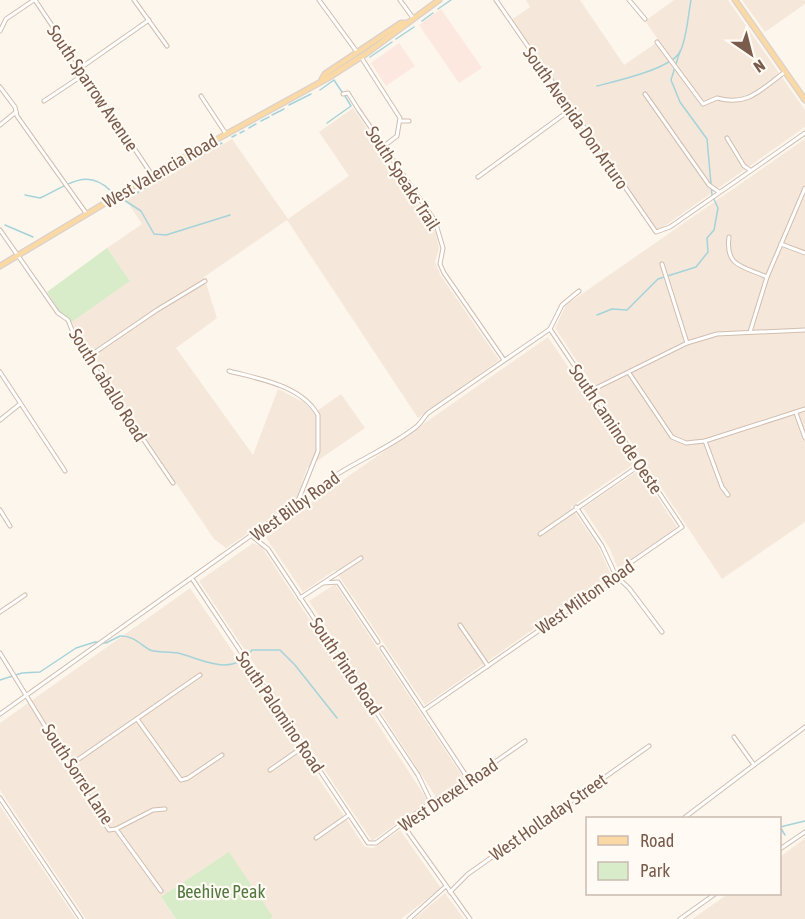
<svg xmlns="http://www.w3.org/2000/svg" width="805" height="919" viewBox="0 0 805 919" font-family="'Asap Condensed',sans-serif">
<rect width="100%" height="100%" fill="#fdf6ec"/>
<g fill="#f5e8da">
<polygon points="526,0 580,0 624,65 659,41 645,21 674,0 728,0 805,110 805,127 659,230 653,228 511,20 530,7"/>
<polygon points="742,0 805,0 805,4 765,32"/>
<polygon points="353,108 431,223 436,234 439,248 435,262 441,276 499,360 418,418 287,220 204,277 217,318 176,348 253,455 278,389 305,403 314,413 341,394 365,428 307,468 296,501 226,548 214,539 172,477 79,337 72,322 130,281 107,248 142,224 126,200 232,139 288,219 349,176 319,132"/>
<polygon points="805,139 805,522 722,579 555,328 566,305"/>
<polygon points="548,337 634,464 571,507 598,546 611,575 425,705 335,570 303,592 264,535"/>
<polygon points="639,470 677,527 618,569 610,549 583,508"/>
<polygon points="253,543 262,547 428,801 372,841 199,581"/>
<polygon points="335,584 464,779 436,797 309,601"/>
<polygon points="190,588 365,847 373,848 400,830 441,888 401,919 270,919 273,917 161,898 176,919 86,919 0,790 0,723"/>
<polygon points="0,806 76,919 0,919"/>
<polygon points="805,838 805,919 692,919 728,894 780,894 780,857"/>
<polygon points="445,893 464,919 414,919"/>
</g>
<g fill="#fde8e0">
<polygon points="441,9 482,68 459,83 419,25"/>
<polygon points="399,43 415,66 386,86 371,63"/>
</g>
<g fill="#d8ecc9">
<polygon points="107,248 130,281 72,322 60,312 47,292"/>
<polygon points="229,852 273,917 270,919 176,919 161,897"/>
</g>
<g fill="none" stroke-linecap="round" stroke-linejoin="round">
<g stroke="#a5d3da" stroke-width="1.5">
<polyline points="438,9 451,0"/>
<polyline points="422,21 433,13"/>
<polyline points="396,39 414,27"/>
<polyline points="370,57 392,42"/>
<path d="M597 86C617 81 670 69 680 52 687 38 688 15 691 0"/>
<polyline points="320,90 334,80 342,92"/>
<polyline points="289,105 311,94"/>
<polyline points="272,115 284,109"/>
<polyline points="261,121 269,117"/>
<polyline points="327,123 351,106 345,96"/>
<polyline points="249,128 256,124"/>
<polyline points="240,133 244,131"/>
<polyline points="232,137 236,135"/>
<polyline points="217,146 222,143"/>
<polyline points="198,157 209,151"/>
<polyline points="164,176 189,161"/>
<polyline points="135,194 153,183"/>
<path d="M25 195 40 198C65 187 86 166 111 191"/>
<polyline points="124,200 141,211 154,234 166,235 230,215"/>
<polyline points="5,225 33,237"/>
<polyline points="597,315 612,309 627,310 658,279 696,267 708,252 707,238 714,230 718,208 712,195 707,139 680,102 671,80 680,51"/>
<path d="M0 680 22 673 40 672 76 648 95 642 106 643 120 636C132 635 140 644 150 650 157 653 169 651 178 653 202 659 232 678 252 650H280L295 665 337 718"/>
<polyline points="785,835 780,827 805,821"/>
</g>
<defs>
<g id="minor">
<polyline points="35,0 152,175"/>
<polyline points="134,0 167,46"/>
<polyline points="319,0 357,52"/>
<polyline points="400,0 413,18"/>
<polyline points="496,0 656,232 670,227 805,133"/>
<polyline points="629,0 645,19"/>
<polyline points="0,31 6,19 34,0"/>
<path d="M657 42 703 104 717 98C748 107 761 89 785 72"/>
<polyline points="361,57 400,118 397,136 384,146"/>
<polyline points="79,69 149,20"/>
<polyline points="0,87 15,107 17,116 86,213"/>
<polyline points="343,94 348,93 358,109 435,221 443,248 440,264 444,273 504,360"/>
<polyline points="645,94 709,185 719,192"/>
<polyline points="201,96 226,134"/>
<polyline points="44,101 83,75"/>
<polyline points="401,121 409,121"/>
<polyline points="0,125 16,112"/>
<polyline points="727,138 744,166 750,170"/>
<polyline points="478,177 570,110"/>
<polyline points="0,230 58,313 68,320 76,340 173,483"/>
<path d="M729 237C725 267 743 266 767 277"/>
<polyline points="781,244 805,253"/>
<polyline points="662,264 687,343"/>
<polyline points="750,332 767,277 805,188"/>
<polyline points="88,357 157,310 205,281"/>
<path d="M229 371C259 379 301 385 318 415V451L296 506"/>
<polyline points="0,372 65,471"/>
<polyline points="629,373 672,437 686,443 705,441 805,409"/>
<polyline points="590,391 687,343 717,334 805,330"/>
<polyline points="796,413 805,438"/>
<polyline points="0,420 20,404"/>
<polyline points="705,441 722,487 728,495"/>
<polyline points="576,507 602,546 616,576 629,588 662,632"/>
<polyline points="0,510 10,526"/>
<polyline points="540,534 640,465"/>
<polyline points="253,537 268,549 418,775 431,802"/>
<polyline points="193,580 368,843 376,843 431,802 455,790 525,741"/>
<polyline points="323,583 338,582 378,642"/>
<polyline points="300,598 361,558"/>
<polyline points="0,612 25,595"/>
<polyline points="460,625 488,666"/>
<polyline points="382,648 469,780"/>
<polyline points="0,653 109,830 116,829 161,891"/>
<polyline points="424,710 619,575 630,563 682,527 550,329"/>
<path d="M0 714 336 475C363 458 392 446 416 427 421 423 424 417 428 413L550 329 562 305 579 291"/>
<polyline points="137,719 181,780 188,778 222,755"/>
<polyline points="70,765 200,675"/>
<polyline points="754,765 805,727"/>
<polyline points="270,770 303,747"/>
<polyline points="0,798 81,919"/>
<polyline points="684,818 754,765 734,737"/>
<polyline points="403,825 470,919"/>
<polyline points="116,829 153,810 165,809"/>
<polyline points="316,838 349,815"/>
<polyline points="780,849 805,832"/>
<polyline points="450,892 468,874 649,746"/>
<polyline points="409,919 446,886"/>
<polyline points="680,919 715,894"/>
</g>
<g id="major">
<polyline points="735,0 805,100"/>
<polyline points="322,79 325,74 401,23 407,23"/>
<polyline points="0,266 152,175 328,78 367,53 439,0"/>
</g>
</defs>
<use href="#minor" stroke="#d1beb0" stroke-width="5"/>
<use href="#major" stroke="#dad1cd" stroke-width="7"/>
<use href="#minor" stroke="#fff" stroke-width="3"/>
<use href="#major" stroke="#fbd9a5" stroke-width="4.5"/>
</g>
<g text-anchor="middle" dominant-baseline="central" stroke-width="4.5" stroke-linejoin="round" paint-order="stroke">
<g font-size="18" fill="#7a5c4d" stroke="#fffaf3">
<text transform="translate(93 88) rotate(56)">South Sparrow Avenue</text>
<text transform="translate(576 118) rotate(55)">South Avenida Don Arturo</text>
<text transform="translate(160 171) rotate(-30)">West Valencia Road</text>
<text transform="translate(403 178) rotate(57)">South Speaks Trail</text>
<text transform="translate(108 385) rotate(58)">South Caballo Road</text>
<text transform="translate(616 429) rotate(56)">South Camino de Oeste</text>
<text transform="translate(295 506) rotate(-36)">West Bilby Road</text>
<text transform="translate(585 597) rotate(-35)">West Milton Road</text>
<text transform="translate(346 666) rotate(56)">South Pinto Road</text>
<text transform="translate(280 712) rotate(56)">South Palomino Road</text>
<text transform="translate(78 774) rotate(57)">South Sorrel Lane</text>
<text transform="translate(448 795) rotate(-34)">West Drexel Road</text>
<text transform="translate(548 817) rotate(-35)">West Holladay Street</text>
</g>
<g font-size="18" fill="#537a41" stroke="#fffaf3">
<text x="221" y="891">Beehive Peak</text>
</g>
</g>
<rect x="586" y="817" width="195" height="78" fill="#fffaf3" stroke="#cabbb1" stroke-width="1.5"/>
<rect x="598" y="836" width="30" height="9" fill="#fbd9a5" stroke="#cabbb1" stroke-width="1.5"/>
<text x="640" y="847" font-size="18" fill="#7a5c4d">Road</text>
<rect x="598" y="862" width="30" height="18" fill="#d8ecc9" stroke="#cabbb1" stroke-width="1.5"/>
<text x="640" y="877" font-size="18" fill="#7a5c4d">Park</text>
<g transform="translate(751 54) rotate(145)" stroke="#fffaf3" stroke-width="4.5" paint-order="stroke">
<path d="M0-4.5L10 22L0 15L-10 22Z" fill="#7a5c4d"/>
<text y="-9" font-size="16" font-weight="bold" text-anchor="middle" fill="#7a5c4d">N</text>
</g>
</svg>
